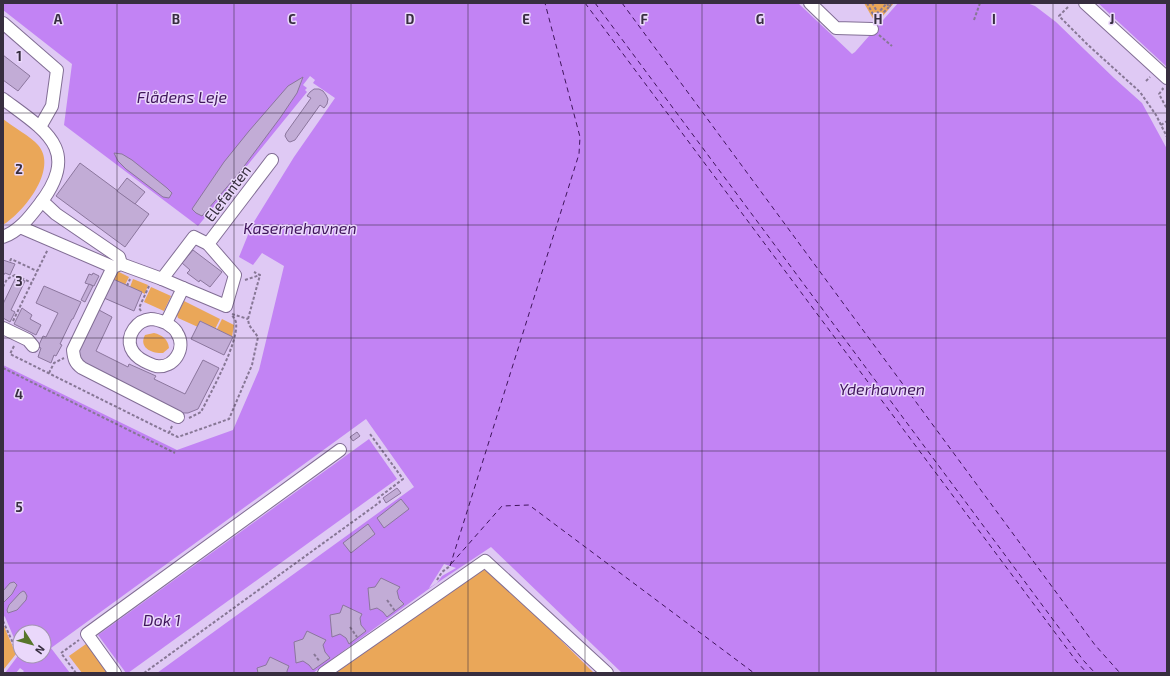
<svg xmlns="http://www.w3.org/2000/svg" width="1170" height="676" viewBox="0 0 1170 676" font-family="'Exo 2',sans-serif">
<rect width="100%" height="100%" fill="#dfc9f4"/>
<g fill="#eaa759">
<polygon points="864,3 894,3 876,24"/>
<path d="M3 119C12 126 31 137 38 145 59 169 23 213 3 225Z"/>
<polygon points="117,271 129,277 125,285 113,279"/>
<polygon points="133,279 148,285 145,294 130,287"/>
<polygon points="151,287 171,296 164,311 144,302"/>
<polygon points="184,301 220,319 215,329 201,321 198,327 178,318 177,315"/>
<polygon points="222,319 234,325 232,337 217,329"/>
<path d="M154 333C162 335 168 339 169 348L163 353C153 354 138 348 145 335Z"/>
<polygon points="485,569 493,573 594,673 335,673 476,574"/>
<polygon points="3,624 16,654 4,669 3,668"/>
<polygon points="86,644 93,648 110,673 82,673 69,656"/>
</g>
<g fill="#c283f4">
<polygon points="3,3 798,3 852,54 855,52 898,3 1027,3 1035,6 1056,22 1114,78 1142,103 1167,149 1167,673 622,673 491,547 437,583 313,673 157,673 414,487 366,419 51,648 70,673 22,673 24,671 20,668 16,673 5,673 20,653 20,656 44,656 44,632 20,632 20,652 5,617 3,615 3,365 177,450 233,430 259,370 284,266 262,253 253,265 239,257 252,225 294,157 335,98 313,83 315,80 310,76 303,85 307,88 305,90 307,92 198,226 64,125 72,64 3,10"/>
<polygon points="1098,3 1167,3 1167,67"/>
<polygon points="369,439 397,479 128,673 126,673 98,635"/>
</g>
<polygon fill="#dfc9f4" points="444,564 456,568 442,576 437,583 429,588"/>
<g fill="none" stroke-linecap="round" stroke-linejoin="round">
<g stroke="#3f155b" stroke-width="1" stroke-dasharray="5 4" stroke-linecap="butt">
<polyline points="585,3 1077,662 1087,673"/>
<polyline points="595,3 1083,660 1095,673"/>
<polyline points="622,3 1095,645 1120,673"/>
<polyline points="451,564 502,506 529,505 754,673"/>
<polyline points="450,566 579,154 580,137 545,3"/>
</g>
</g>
<g fill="#c2acd6" stroke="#8b769d">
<polygon points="3,55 30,76 18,91 3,80"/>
<polygon points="303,77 297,93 280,118 239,173 202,216 196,213 192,209 224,162 249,131 288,86"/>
<polygon points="314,89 319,89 323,91 326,95 328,99 327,104 324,108 320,105 295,140 290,142 288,141 285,136 286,133 311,98 307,96 310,92"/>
<polygon points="114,153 122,154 132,160 167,188 172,193 169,198 163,197 126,169 118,161"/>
<polygon points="80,163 149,214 125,247 56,196"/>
<polygon points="127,178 145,192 135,204 117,191"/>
<polygon points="193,250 222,272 210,287 200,280 199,282 187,273 190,270 182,263"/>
<polygon points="3,260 15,264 10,275 5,273 3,276"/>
<polygon points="93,273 99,276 94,286 85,283 89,274 92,275"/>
<polygon points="16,277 25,281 11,310 15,312 10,322 3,318 3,304"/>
<polygon points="113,279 142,292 134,311 104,298"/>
<polygon points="89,284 93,286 85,302 81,300"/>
<polygon points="44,286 81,302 73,319 72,319 60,344 62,345 56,356 54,355 51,363 38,357 41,348 38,347 43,336 46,337 58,313 36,303"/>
<polygon points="22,308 32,315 30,319 41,325 36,335 14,324"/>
<polygon points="99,310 112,317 96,351 128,367 129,364 156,376 154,379 185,394 203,360 219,368 198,409 188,413 182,413 85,365 79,356 78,350"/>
<polygon points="200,321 233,337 224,355 191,339"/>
<polygon points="357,432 360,436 353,441 350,437"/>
<polygon points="397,488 401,493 386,503 383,498"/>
<polygon points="401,499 409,509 384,528 377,518"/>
<polygon points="368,524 375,534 351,553 343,543"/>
<polygon points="381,578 400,587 397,591 399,599 404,604 387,617 383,612 377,608 370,610 368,588 375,587"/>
<polygon points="14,582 17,585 12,594 3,603 3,591 10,583"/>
<polygon points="23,591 25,592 27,596 26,600 17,610 8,613 7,610 9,605 20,593"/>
<polygon points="343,605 362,614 360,618 361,625 366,631 349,644 346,638 340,634 332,637 330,615 340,613"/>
<polygon points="307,631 326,640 323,645 325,652 330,658 313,670 309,665 303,661 296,663 294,642 303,639"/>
<polygon points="270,657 289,666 287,671 287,673 258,673 257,668 266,665"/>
</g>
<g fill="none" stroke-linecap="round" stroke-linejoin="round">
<defs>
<g id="minor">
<polyline points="810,3 836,28 872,29"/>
<polyline points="1085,3 1167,78"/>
<polyline points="3,23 57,70 52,106 40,127"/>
<path d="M3 99C46 131 82 150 39 205 29 218 19 231 3 237"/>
<polyline points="42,201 56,214 119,257 121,264"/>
<polyline points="20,227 113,267 121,264 162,279 194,237 208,244 235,275 226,306 183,288"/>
<polyline points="208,244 272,160"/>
<path d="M113 267 73 350C74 359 75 363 82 368L178 417"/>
<path d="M162 279 183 288 166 323C170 326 175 328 177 333 187 348 174 369 156 366 152 365 148 363 144 361 138 358 134 355 131 348 126 335 137 320 151 319 156 319 161 321 166 323"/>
<polyline points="3,328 28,340 33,346"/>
<polyline points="115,673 87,634 340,450"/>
<polyline points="324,673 485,561 607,673"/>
</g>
</defs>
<use href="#minor" stroke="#826e95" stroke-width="14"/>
<g stroke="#877795" stroke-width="2" stroke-dasharray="3 2" stroke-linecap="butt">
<polyline points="867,3 876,20 889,7"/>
<polyline points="872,3 878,13 887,3"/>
<polyline points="887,3 889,7 892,3"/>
<polyline points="1068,7 1059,16 1088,45 1140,92 1156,115 1167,137"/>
<polyline points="974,20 980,3"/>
<polyline points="879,35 892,46"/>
<polyline points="1146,81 1150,77"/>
<polyline points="1162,88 1163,89 1159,94 1167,109"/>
<polyline points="1161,125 1167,121"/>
<polyline points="10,261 11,259 37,271"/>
<polyline points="245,280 260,275 254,272"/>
<polyline points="127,286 130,279"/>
<polyline points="3,287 7,279 15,275 32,283"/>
<polyline points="141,311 139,308 149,286"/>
<polyline points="232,314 248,319"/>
<polyline points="13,321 48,249"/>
<polyline points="14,346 10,354 169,433"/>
<polyline points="3,368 175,453"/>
<polyline points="49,373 54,363 64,358"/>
<path d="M189 418 201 412C210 394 239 342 236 323 236 320 233 317 232 315"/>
<polyline points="172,426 169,433 178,437 229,419 252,365 258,337 249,325 248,319 260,275"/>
<polyline points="437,580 442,572 450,566"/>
<polyline points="387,600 395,611"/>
<polyline points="3,621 17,652"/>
<polyline points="350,627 357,637"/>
<polyline points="314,654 320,662"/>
<polyline points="76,673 61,653 79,640"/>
<polyline points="144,673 380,502 378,498 403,479 370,434"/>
</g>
<use href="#minor" stroke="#fff" stroke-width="12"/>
</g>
<path fill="none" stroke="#372e3f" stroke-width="1" stroke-opacity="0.55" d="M117 3V673M234 3V673M351 3V673M468 3V673M585 3V673M702 3V673M819 3V673M936 3V673M1053 3V673M3 113H1167M3 225H1167M3 338H1167M3 451H1167M3 563H1167"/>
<g text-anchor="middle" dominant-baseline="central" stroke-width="3" stroke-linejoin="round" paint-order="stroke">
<g font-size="15" fill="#372e3f" stroke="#ead8fb">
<text transform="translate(227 193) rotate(-53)">Elefanten</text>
</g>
<g font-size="16" font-style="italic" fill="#3f155b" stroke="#ead8fb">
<text x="182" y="96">Flådens Leje</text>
<text x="300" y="227">Kasernehavnen</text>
<text x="882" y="388">Yderhavnen</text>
<text x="162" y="619">Dok 1</text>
</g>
</g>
<g font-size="13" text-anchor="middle" font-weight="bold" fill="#372e3f" stroke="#ead8fb" stroke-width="3" stroke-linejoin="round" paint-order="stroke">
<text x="58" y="24">A</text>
<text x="176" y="24">B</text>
<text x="292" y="24">C</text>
<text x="410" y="24">D</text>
<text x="526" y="24">E</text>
<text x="644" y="24">F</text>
<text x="760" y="24">G</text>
<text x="878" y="24">H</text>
<text x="994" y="24">I</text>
<text x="1112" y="24">J</text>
<text x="19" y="61">1</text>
<text x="19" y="174">2</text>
<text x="19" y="286">3</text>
<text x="19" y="399">4</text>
<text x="19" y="512">5</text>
</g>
<rect width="1170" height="676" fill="none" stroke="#372e3f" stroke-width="8"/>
<g transform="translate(32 644) rotate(126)"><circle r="19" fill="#ead8fb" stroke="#a294b0"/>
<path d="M0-3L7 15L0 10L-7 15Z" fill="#57752b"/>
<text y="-6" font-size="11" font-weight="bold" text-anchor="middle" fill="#372e3f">N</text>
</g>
</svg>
